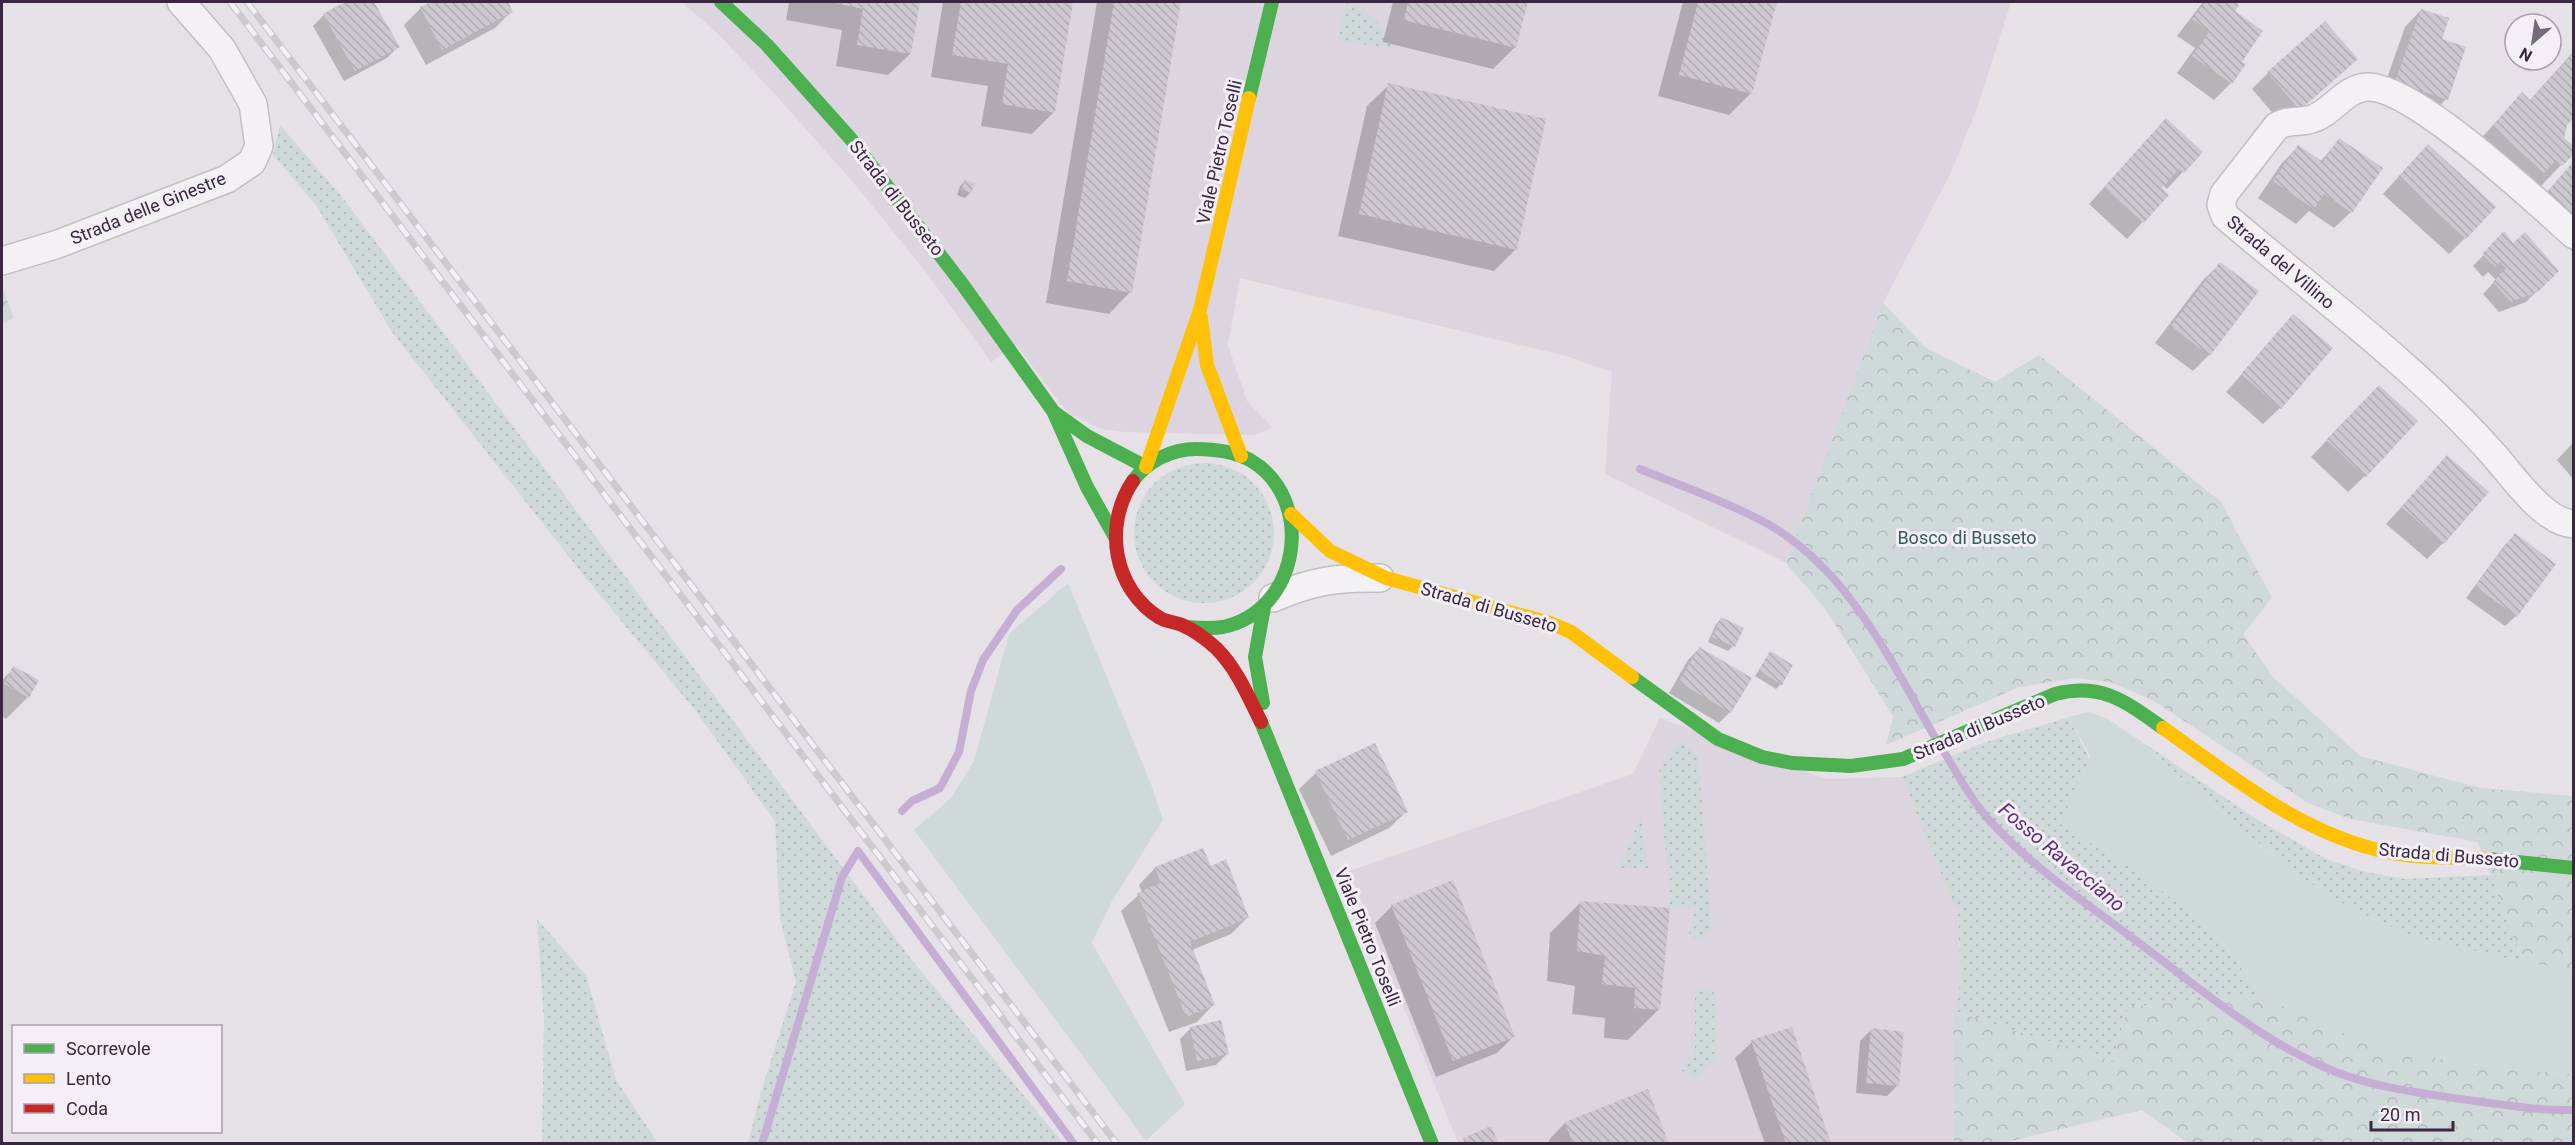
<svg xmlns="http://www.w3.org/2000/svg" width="2575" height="1145" viewBox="0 0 2575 1145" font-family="Roboto,sans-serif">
<defs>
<pattern id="grass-dots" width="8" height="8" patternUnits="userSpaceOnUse" patternTransform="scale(1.5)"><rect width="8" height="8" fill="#d0d9da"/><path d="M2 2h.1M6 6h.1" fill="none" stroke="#b3babc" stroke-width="1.8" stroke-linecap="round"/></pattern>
<pattern id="forest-crowns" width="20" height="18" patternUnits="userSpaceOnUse" patternTransform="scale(1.5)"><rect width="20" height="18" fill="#d0d9da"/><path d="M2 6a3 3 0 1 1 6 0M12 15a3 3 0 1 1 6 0" fill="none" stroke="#b3babc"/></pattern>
<pattern id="building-back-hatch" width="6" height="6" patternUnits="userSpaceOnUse" patternTransform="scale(1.5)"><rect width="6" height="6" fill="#cdc8cf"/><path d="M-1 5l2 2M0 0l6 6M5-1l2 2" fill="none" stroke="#b1acb3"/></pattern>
</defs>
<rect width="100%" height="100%" fill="#e5e1e7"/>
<g fill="#dcd4df">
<polygon points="682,2 2011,2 1976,111 1951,172 1883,303 1786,563 1605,474 1612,372 1566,356 1240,278 1228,345 1247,401 1273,428 1253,435 1124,432 1101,429 1068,413 1016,345 991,362 929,276 858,188 773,92 718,34"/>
<polygon points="1660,718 1827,779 1902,777 1958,915 1961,981 1953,1011 1954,1143 1458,1143 1349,871 1633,774"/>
</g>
<g fill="url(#grass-dots)">
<polygon points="1347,2 1356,2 1377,22 1397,49 1338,41"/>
<polygon points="280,125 342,197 911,959 1063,1143 748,1143 761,1092 796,982 780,918 775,821 695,710 585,577 392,332 316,205 273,155"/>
<circle cx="1204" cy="533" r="70"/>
<polygon points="2069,717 2148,879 2221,939 2260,995 2128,1007 2112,1061 1953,1011 1961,981 1958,915 1902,777 1983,743"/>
<polygon points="2123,729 2258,820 2326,859 2366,872 2405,879 2491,875 2523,962 2411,936 2350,908 2297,875"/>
<path d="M1678 743 1687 744 1697 758 1700 776 1712 930C1706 940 1697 943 1689 933L1694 908H1670L1659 771 1667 754Z"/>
<polygon points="1641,816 1648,868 1619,868"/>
<polygon points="537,919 586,975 616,1080 658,1143 542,1143 544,1021"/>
<polygon points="1700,988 1706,988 1716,994 1717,1060 1696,1079 1681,1070 1695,1051 1695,993"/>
</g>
<g fill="url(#forest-crowns)">
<polygon points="2,287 14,318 2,324"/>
<polygon points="1883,303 1926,348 1995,382 2039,355 2221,502 2272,598 2243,634 2272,676 2360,756 2481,788 2573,796 2573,970 2523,962 2478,842 2350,819 2308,803 2154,701 2110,682 2076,678 2019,687 1886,745 1893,716 1826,610 1786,563"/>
<polygon points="2260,995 2378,1049 2497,1068 2573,1074 2573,1143 2188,1143 2142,1110 2011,1141 2011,1143 1954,1143 1953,1011 2112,1061 2128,1007"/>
</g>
<g fill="#d0d9da">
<polygon points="1068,583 1151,784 1163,820 1112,901 1092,943 1185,1104 1146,1141 914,830 951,798 974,761 1009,634"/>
<polygon points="2089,712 2106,718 2123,729 2297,875 2350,908 2411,936 2523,962 2573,970 2573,1074 2497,1068 2378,1049 2260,995 2221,939 2148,879 2060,824 2090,756 2069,717"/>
</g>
<g fill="#0003">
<polygon points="348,2 373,2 398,47 387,58 344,81 313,26 324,15"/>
<polygon points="434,2 506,2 511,12 495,28 426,65 404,25 421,8"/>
<polygon points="789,2 919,2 910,54 888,75 836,66 842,30 786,20"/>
<polygon points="943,2 1072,2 1054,112 1032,134 981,126 988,86 931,77"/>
<polygon points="1097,2 1180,2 1130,292 1109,314 1046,303"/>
<polygon points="1393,2 1526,2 1515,47 1493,69 1383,42"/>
<polygon points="1683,2 1775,2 1751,93 1729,115 1658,96"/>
<polygon points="2203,2 2232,2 2237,5 2233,11 2240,62 2244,65 2231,83 2214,100 2177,73 2195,48 2177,36"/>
<polygon points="2421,10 2440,40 2446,99 2430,116 2380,98 2405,27"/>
<polygon points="2574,51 2574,116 2566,124 2561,165 2540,187 2471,149 2522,94 2529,101"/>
<polygon points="2356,59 2283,125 2252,89 2268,73"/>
<polygon points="1389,85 1516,249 1494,271 1338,236 1367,106"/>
<polygon points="2150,137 2201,152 2167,189 2163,185 2160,188 2167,195 2127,239 2089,204"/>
<polygon points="2339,140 2351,212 2334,228 2309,211 2296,224 2258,198 2282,163 2298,147 2320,162"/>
<polygon points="2411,163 2465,238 2449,254 2383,194"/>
<polygon points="2572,165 2574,166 2574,254 2536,205"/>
<polygon points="965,181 970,193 965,198 957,195 960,186"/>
<polygon points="2504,234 2513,245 2557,271 2526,302 2499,312 2483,294 2496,280 2488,272 2483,277 2473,266"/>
<polygon points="2220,264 2209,355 2193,371 2155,343 2203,280"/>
<polygon points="2293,316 2280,408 2263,424 2226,392"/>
<polygon points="2362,403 2365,476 2348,492 2311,457"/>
<polygon points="2573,443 2574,443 2574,480 2557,460"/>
<polygon points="2447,457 2443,543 2427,559 2386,524"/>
<polygon points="2515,535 2516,616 2505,626 2466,598 2504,546"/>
<polygon points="1721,619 1733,646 1728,651 1708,642 1716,624"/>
<polygon points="1699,649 1730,712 1719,723 1669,693 1688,660"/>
<polygon points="1770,653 1781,684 1776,689 1755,676"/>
<polygon points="14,668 28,697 6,719 2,716 2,680"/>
<polygon points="1316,773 1406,812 1389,828 1331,856 1299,789"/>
<polygon points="1203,850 1210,868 1248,917 1231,934 1192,950 1213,1005 1197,1022 1169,1032 1121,911 1142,892 1139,885 1155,868"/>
<polygon points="1581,902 1659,1009 1628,1040 1604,1038 1605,1018 1572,1014 1575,986 1547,981 1550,933"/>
<polygon points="1392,906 1514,1036 1497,1053 1436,1077 1375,923"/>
<polygon points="1191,1028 1227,1054 1216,1065 1186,1071 1180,1039"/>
<polygon points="1871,1030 1898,1085 1887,1096 1856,1093 1860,1041"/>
<polygon points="1752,1042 1830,1144 1765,1144 1735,1058"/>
<polygon points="1565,1123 1668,1144 1550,1144 1549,1140"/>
</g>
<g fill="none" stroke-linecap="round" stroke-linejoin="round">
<g stroke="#c5aed3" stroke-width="8">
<path d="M1640 469C1681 486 1728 502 1766 523 1848 568 1891 662 1936 739"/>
<path d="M1943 750C1958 775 1971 800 1991 822 2033 868 2089 905 2139 943 2201 989 2263 1043 2336 1072 2380 1089 2428 1094 2474 1101 2507 1105 2540 1111 2574 1110"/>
<polyline points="902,811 912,801 940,788 959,752 971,691 983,660 1017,610 1061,569"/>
<polyline points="762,1144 842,877 858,851 1074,1144"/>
</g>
</g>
<g fill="url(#building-back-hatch)">
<polygon points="345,2 374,2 400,47 355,71 323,14"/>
<polygon points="431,2 508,2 513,12 442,50 420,7"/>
<polygon points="830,2 920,2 911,54 857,45 863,9"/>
<polygon points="961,2 1073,2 1055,113 1002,104 1008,64 952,55"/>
<polygon points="1114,2 1181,2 1132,293 1067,281"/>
<polygon points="1408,2 1528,2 1516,48 1404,20"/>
<polygon points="1698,2 1777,2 1752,94 1679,75"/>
<polygon points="2205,2 2235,2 2239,5 2235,11 2263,31 2242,62 2246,64 2232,84 2192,56 2210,31 2192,19"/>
<polygon points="2421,9 2449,18 2442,39 2466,47 2448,100 2395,82"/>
<polygon points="2325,21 2358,59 2300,110 2267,72"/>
<polygon points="2574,52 2574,118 2567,125 2564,138 2574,146 2574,154 2562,166 2556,160 2544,173 2492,126 2522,92 2530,100"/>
<polygon points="1388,83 1546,119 1517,250 1359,214"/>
<polygon points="2166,118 2203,152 2184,173 2179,169 2162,188 2169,195 2144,223 2104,187"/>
<polygon points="2339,138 2383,168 2352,213 2324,194 2314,209 2273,181 2298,145 2323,162"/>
<polygon points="2428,144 2496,207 2466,239 2398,177"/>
<polygon points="2572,163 2574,164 2574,220 2546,193"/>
<polygon points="965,180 975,183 971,193 961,190"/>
<polygon points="2504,231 2513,243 2525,232 2559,271 2538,292 2511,302 2493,282 2506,268 2500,262 2495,267 2482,254"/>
<polygon points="2220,262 2259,291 2210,356 2171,326"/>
<polygon points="2293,314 2333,348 2281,409 2241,374"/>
<polygon points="2379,385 2418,421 2366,477 2326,440"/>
<polygon points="2447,455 2489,492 2444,544 2401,507"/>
<polygon points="2515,533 2556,564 2517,617 2475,586"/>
<polygon points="1721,617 1744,628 1735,647 1712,637"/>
<polygon points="1699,647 1752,678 1731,713 1679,682"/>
<polygon points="1770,651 1793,665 1782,685 1759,670"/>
<polygon points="13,666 39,680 29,698 4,684"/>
<polygon points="1375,743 1408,812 1348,840 1315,771"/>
<polygon points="1203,848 1211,866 1226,859 1249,918 1190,942 1215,1005 1186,1017 1137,893 1161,883 1155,867"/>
<polygon points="1453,880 1515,1037 1453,1061 1391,905"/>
<polygon points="1580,901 1670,908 1660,1010 1634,1008 1635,988 1602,984 1605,956 1577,951"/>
<polygon points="1221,1020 1229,1054 1197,1061 1190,1027"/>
<polygon points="1792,1027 1831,1144 1786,1144 1751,1040"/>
<polygon points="1871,1028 1904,1032 1899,1086 1866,1083"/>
<polygon points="1648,1089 1669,1144 1573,1144 1565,1122"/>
<polygon points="1491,1126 1499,1144 1465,1144 1463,1138"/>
</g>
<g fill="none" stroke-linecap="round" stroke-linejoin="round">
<defs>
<g id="street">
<path d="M2574 235C2537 202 2413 85 2367 87 2345 88 2333 112 2312 119 2301 123 2288 119 2277 126L2224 194 2221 205 2225 216C2315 293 2414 365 2493 454 2512 475 2544 523 2574 524"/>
<polyline points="2,261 58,244 227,179 252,162 259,146 253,104 222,49 181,2"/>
<path d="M1273 598C1312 581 1338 577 1380 578"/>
</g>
</defs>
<use href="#street" stroke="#c2bec5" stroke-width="30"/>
<use href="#street" stroke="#f3f1f3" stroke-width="27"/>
<g stroke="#4caf50" stroke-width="14">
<polyline points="721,2 767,45 850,138 963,285 1053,411 1087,487 1115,537"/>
<polyline points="1249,98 1272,2"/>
<polyline points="1055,413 1087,436 1146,467"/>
<path d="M1133 481C1147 461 1172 449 1196 449 1213 449 1235 452 1250 460 1317 499 1300 611 1223 627 1211 629 1198 628 1186 627"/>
<path d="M1632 677 1718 739 1762 757 1792 763 1851 766 1903 759 2055 694C2102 682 2126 702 2163 728"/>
<polyline points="1263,703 1255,657 1264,607"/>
<polyline points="1261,722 1432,1144"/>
<polyline points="2488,859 2574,868"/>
</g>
<g stroke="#ffc107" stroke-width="14">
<polyline points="1201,318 1207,365 1241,456"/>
<polyline points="1146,467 1200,310 1249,98"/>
<polyline points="1291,514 1330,551 1386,578 1550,623 1571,632 1632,677"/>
<path d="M2163 728C2233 777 2301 834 2387 852 2418 859 2456 857 2488 859"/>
</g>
<path stroke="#c62828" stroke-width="14" d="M1133 481C1103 525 1113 589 1160 618 1167 622 1175 622 1182 625 1194 630 1206 639 1216 648 1237 669 1248 696 1261 722"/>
<defs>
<g id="rail">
<polyline points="230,2 1098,1144"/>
<polyline points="247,2 1117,1144"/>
</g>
</defs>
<use href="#rail" stroke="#cdcace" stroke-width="7"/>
<use href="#rail" stroke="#f4eef6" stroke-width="4.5" stroke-dasharray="14" stroke-linecap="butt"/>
</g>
<g text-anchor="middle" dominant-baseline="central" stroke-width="6" stroke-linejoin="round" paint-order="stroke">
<g font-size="18" fill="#3a2741" stroke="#f4eef6">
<text transform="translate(1219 152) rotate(-77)">Viale Pietro Toselli</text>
<text transform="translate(897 198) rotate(52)">Strada di Busseto</text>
<text transform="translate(148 208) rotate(-22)">Strada delle Ginestre</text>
<text transform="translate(2281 262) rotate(40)">Strada del Villino</text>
<text transform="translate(1489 607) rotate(16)">Strada di Busseto</text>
<text transform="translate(1979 727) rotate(-23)">Strada di Busseto</text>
<text transform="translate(2449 855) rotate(5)">Strada di Busseto</text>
<text transform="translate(1368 937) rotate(68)">Viale Pietro Toselli</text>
</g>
<g font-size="18" fill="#335d59" stroke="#f4eef6">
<text x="1967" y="537">Bosco di Busseto</text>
</g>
<g font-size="20" font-style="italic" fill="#5d2f77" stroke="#f4eef6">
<text transform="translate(2062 857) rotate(40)">Fosso Ravacciano</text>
</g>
</g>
<rect width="2575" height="1145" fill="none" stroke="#3a2741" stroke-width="6"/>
<rect x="12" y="1025" width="210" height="108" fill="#f4eef6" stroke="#aa9eae" stroke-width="1.5"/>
<rect x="24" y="1044" width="30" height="9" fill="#4caf50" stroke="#aa9eae" stroke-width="1.5"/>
<text x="66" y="1055" font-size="18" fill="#3a2741">Scorrevole</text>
<rect x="24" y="1074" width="30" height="9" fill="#ffc107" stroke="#aa9eae" stroke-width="1.5"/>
<text x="66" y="1085" font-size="18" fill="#3a2741">Lento</text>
<rect x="24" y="1104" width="30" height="9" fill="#c62828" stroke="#aa9eae" stroke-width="1.5"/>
<text x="66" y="1115" font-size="18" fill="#3a2741">Coda</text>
<g transform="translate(2533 42) rotate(209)"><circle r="28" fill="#f4eef6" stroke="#aa9eae" stroke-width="1.5"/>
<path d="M0-4.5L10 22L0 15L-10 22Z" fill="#76687b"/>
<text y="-9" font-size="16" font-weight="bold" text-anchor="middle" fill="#3a2741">N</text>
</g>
<path d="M2371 1121v9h82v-9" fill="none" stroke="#3a2741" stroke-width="3"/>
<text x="2380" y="1121" font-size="18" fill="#3a2741" stroke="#f4eef6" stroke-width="4.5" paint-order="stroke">20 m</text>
</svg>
